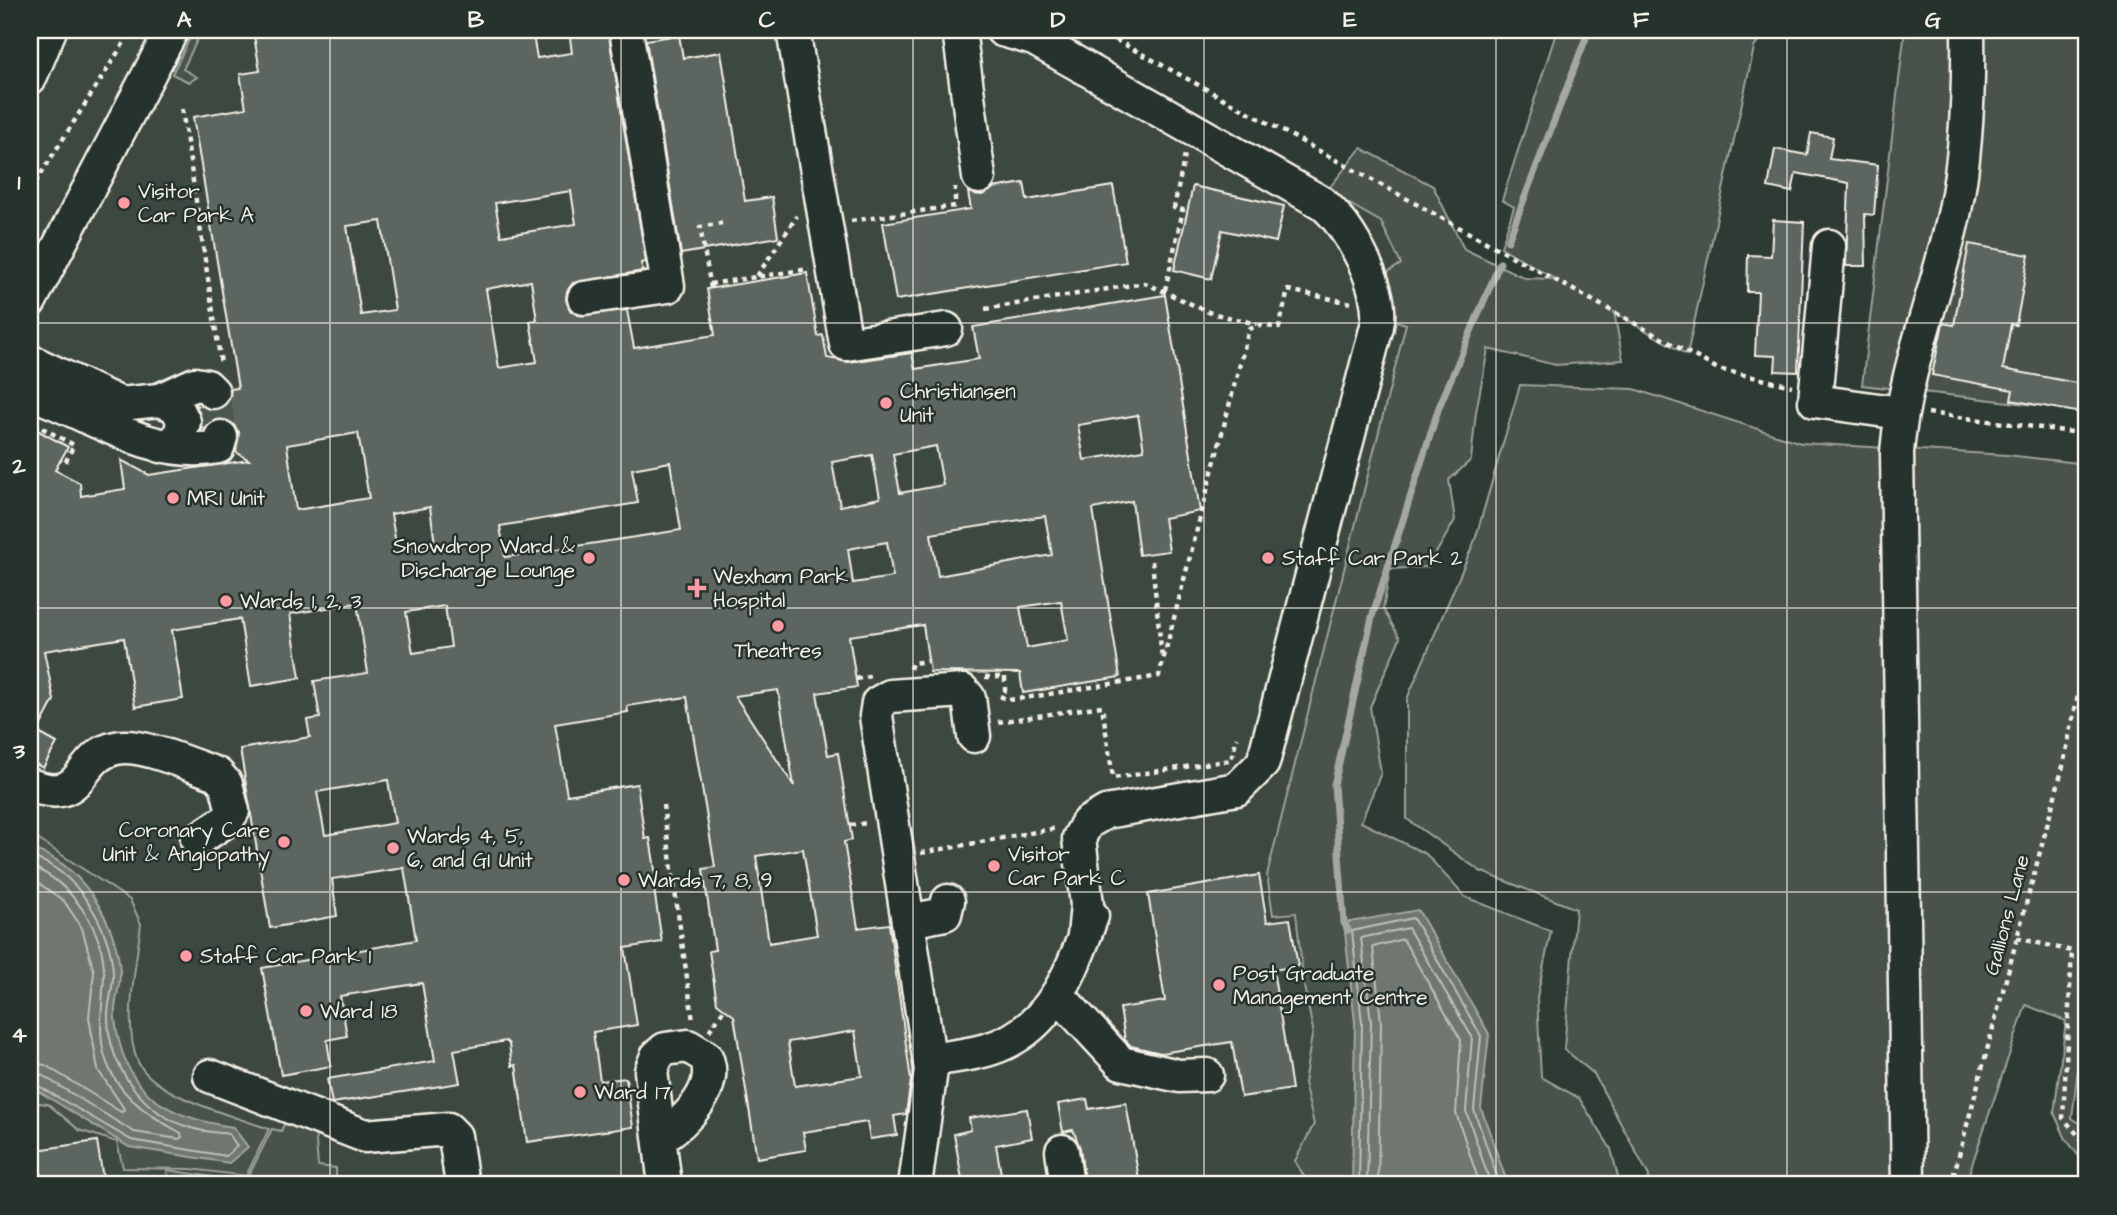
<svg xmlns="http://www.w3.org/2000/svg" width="2117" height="1215" viewBox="0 0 2117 1215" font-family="'Architects Daughter',sans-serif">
<rect width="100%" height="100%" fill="#2e3b34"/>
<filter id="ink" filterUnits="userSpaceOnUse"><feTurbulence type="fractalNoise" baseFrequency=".0143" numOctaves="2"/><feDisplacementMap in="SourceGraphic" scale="14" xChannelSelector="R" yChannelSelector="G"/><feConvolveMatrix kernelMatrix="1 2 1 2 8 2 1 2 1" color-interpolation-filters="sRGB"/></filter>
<g filter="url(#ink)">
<polygon fill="#3c4841" points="70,30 1048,30 1383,219 1432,320 1297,856 1341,1185 30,1185 30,120"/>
<g fill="#48524c" stroke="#9ea29a" stroke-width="2">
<polygon points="194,30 202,30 183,69 197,77 189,82 172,74"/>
<polygon points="1557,30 1765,30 1754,48 1687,355 1614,312 1623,360 1556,365 1488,349 1476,412 1471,460 1449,480 1455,520 1428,567 1390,569 1383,609 1400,638 1370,707 1381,773 1361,822 1426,854 1465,897 1551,931 1537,997 1541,1077 1579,1098 1611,1149 1620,1185 1309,1185 1295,1161 1314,1124 1304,1083 1313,1030 1304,986 1296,913 1273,915 1267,875 1406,324 1389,319 1383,275 1401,264 1381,222 1327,191 1361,148 1433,186 1464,249 1525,278 1555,279 1501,247 1514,207 1502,200"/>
<polygon points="1905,30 2087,30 2087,411 1862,385"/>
<polygon points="1520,385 1634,389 1801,443 2007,455 2087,464 2087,995 2072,1118 2087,1128 2087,1167 2066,1139 2054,1113 2066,1021 2026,1005 1965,1185 1647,1185 1649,1176 1594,1074 1564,1049 1576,909 1480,871 1407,819 1407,699 1475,540"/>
<path d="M30 834 130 900 141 924C137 961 122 1027 138 1062 155 1097 235 1116 269 1129L246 1176 190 1169 123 1168 117 1142 79 1130 48 1104 30 1102Z"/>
<polygon points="287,1118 315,1130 318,1166 336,1168 336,1185 168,1185 167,1170 233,1180 248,1177 272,1129 281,1131"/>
</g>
<g fill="#6f7770" stroke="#a4a8a0" stroke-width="2">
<path d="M30 849C80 861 117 922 120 971 121 987 113 1003 115 1019 124 1093 164 1117 233 1127L248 1147 229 1163 129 1147 30 1086Z"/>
<polygon points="1418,910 1489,1034 1481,1108 1508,1185 1352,1185 1355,1023 1344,923"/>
</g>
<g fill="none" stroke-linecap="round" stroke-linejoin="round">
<g stroke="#bfc0b8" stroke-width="2">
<path d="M30 857C75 867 111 928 113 972 114 986 108 1001 108 1015 107 1065 143 1114 191 1128 203 1132 217 1132 229 1134L237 1146 226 1156 131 1140 30 1081"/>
<path d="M30 866C70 881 105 930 104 975 103 1007 95 1039 110 1070 124 1100 154 1118 181 1133L182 1137 179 1139 134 1132 40 1074 30 1072"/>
<polyline points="30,877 64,901 82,928 94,972 89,1017 98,1070 125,1110 121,1112 45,1065 30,1062"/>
<polyline points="1359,1185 1362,1023 1352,931 1413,918 1481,1036 1474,1110 1500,1185"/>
<polyline points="1367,1185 1371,1022 1361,938 1408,928 1472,1037 1466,1111 1491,1185"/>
<polyline points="1378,1185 1381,1022 1373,947 1403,939 1461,1040 1456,1113 1480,1185"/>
</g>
<g stroke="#a4a8a0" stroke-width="7">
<polyline points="1508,241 1589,30"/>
<polyline points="1348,930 1344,923 1334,785 1372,617 1439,407 1500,263"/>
</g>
</g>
<g fill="#5c655e" stroke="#f4f1e8" stroke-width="2" fill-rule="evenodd">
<path d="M253 30H532L537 58 572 53 569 30H608L646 262 641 263 643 271 573 283 567 291 566 300 570 310 578 315 627 310 634 348 715 335 707 289 807 273 818 336 823 335 827 358 849 362 912 353 915 369 979 359 973 327 1165 295 1200 511 1164 518 1169 551 1139 555 1132 501 1093 509 1120 677 1023 693 1020 673 930 672 923 625 849 636 857 687 817 693 828 755 838 753 852 840 844 842 858 928 889 924 911 1080 906 1114 894 1116 897 1135 870 1139 867 1122 803 1132 806 1150 757 1158 734 1016 717 1003 709 951 715 950 703 869 715 867 687 697 627 706 628 712 555 724 567 795 637 784 645 839 650 838 658 889H654L662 942 625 948 637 1025 593 1032 600 1081 626 1078 633 1127 527 1142 516 1065 512 1066 509 1044 506 1041 454 1050 460 1083 332 1103 327 1079 435 1061 422 983 340 996 347 1036 327 1040 331 1066 281 1075 262 968 416 940 404 868 332 879 337 916 270 928 240 749 310 737 307 720 320 718 314 681 368 673 357 603 290 614 300 678 251 686 240 619 172 630 183 699 135 707 124 638 44 651 54 700 37 732 57 743 43 768 30 761V426L68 447 55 470 80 483 81 496 125 489 121 460 149 475 249 460 236 452 239 432 227 420 216 419 201 430 202 420 196 405 218 409 226 404 231 389 238 388 193 117 246 108 240 74 260 71ZM571 191 576 224 501 236 495 203ZM381 221 395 310 361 315 347 226ZM531 281 537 320 530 321 537 362 499 368 486 289ZM1138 415 1144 450 1084 460 1078 425ZM358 433 369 498 296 510 287 445ZM936 446 943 485 900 493 893 454ZM872 455 880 498 840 506 832 462ZM670 462 681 530 505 557 500 526 638 503 632 469ZM430 507 435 544 397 550 391 514ZM1045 516 1052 555 938 576 931 534ZM887 542 893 577 853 583 848 549ZM1061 601 1068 640 1027 648 1020 607ZM445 606 451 647 413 653 406 612ZM778 690 794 786 735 696ZM388 780 395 823 325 835 317 792ZM803 849 817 935 769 943 756 856ZM855 1031 862 1076 795 1086 788 1042Z"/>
<polygon points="679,35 683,58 721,52 745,201 772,197 778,237 681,254 646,40"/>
<polygon points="1811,133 1833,137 1829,159 1878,165 1874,215 1865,214 1866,266 1846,266 1849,183 1796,173 1792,192 1768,187 1775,149 1807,155"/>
<polygon points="1024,183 1027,200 1113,186 1126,262 896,300 883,223 971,209 968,192 982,195 993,188"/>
<polygon points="1193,186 1284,206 1276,242 1222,230 1211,279 1174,270"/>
<polygon points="1773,220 1804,222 1798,372 1775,371 1776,356 1755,355 1758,292 1747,292 1748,255 1771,256"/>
<polygon points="1969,244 2029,255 2016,325 2011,324 2003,369 2087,385 2087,414 2011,400 2013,390 1932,375 1943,323 1954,325"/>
<polygon points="1259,875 1267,922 1290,919 1298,966 1273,970 1292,1089 1241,1097 1232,1042 1161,1053 1131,1046 1125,1040 1120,1008 1165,1001 1148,894"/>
<polygon points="1087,1099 1089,1109 1126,1103 1140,1185 1085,1185 1080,1148 1073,1130 1063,1132 1058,1104"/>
<polygon points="1027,1109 1032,1138 996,1145 1003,1185 963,1185 954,1134 971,1130 969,1118"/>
<polygon points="97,1141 104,1185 43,1185 41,1172 30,1173 30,1151"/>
</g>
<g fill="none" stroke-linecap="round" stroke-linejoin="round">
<polyline stroke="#4c564f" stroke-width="32" stroke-dasharray="32 16" stroke-linecap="butt" points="213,392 221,437"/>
<defs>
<g id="minor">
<polyline points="793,30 846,344 946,329"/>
<polyline points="959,30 979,177"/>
<path d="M1002 30 1034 39 1322 203C1350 225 1385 291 1377 326L1263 763 1237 789 1106 812 1087 823 1079 838 1087 905 1084 936"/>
<polyline points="30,78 50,30"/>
<polyline points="1829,246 1815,401 1900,413"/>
<polyline points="584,298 668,286 626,30"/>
<polyline points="30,301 172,30"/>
<polyline points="30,361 121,404 159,400 195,384 207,386 213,392"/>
<path d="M30 393C90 413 152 460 218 447L221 437"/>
<polyline points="159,400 176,406 184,422 177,442 160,446"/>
<path d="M30 785C87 807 75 756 116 748 141 742 192 766 217 774L226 784 233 811 227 820 197 840"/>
<polyline points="909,921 945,914 948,901"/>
<polyline points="1058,995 1121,1063 1179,1076 1207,1075"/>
<path d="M930 1060C955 1056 982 1054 1005 1043 1056 1019 1074 964 1092 916"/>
<polyline points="210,1076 365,1136 448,1129 455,1136 462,1185"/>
<path d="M660 1138C684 1123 720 1089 706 1057L688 1046 665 1049 657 1056 651 1071 665 1185"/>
<polyline points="1062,1151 1067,1185"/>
<polyline points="915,1185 931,1070 876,716 878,703 890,696 963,691 969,698 974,736"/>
<path d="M1908 1185 1897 452C1904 369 1938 291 1955 210 1967 152 1969 89 1968 30"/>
</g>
</defs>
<use href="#minor" stroke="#f4f1e8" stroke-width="37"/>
<g stroke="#f4f1e8" stroke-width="4.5" stroke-dasharray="5 5" stroke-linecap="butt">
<polyline points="1098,30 1718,369 1792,386"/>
<polyline points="182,109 221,364"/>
<polyline points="30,191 132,30"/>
<polyline points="851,221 955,206 955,187"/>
<polyline points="757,276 797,216"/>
<polyline points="710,284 809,269"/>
<polyline points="711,288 700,227 722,223"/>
<polyline points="1165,290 1183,210 1174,208 1185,154"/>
<polyline points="985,309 1145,283 1211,313 1257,324"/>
<polyline points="1928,413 2087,434"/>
<polyline points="42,428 74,445 65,463 60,460"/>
<polyline points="1152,561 1162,658"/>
<polyline points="910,669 912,663 928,661"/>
<polyline points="985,677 1005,677 1005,691 1001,696"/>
<polyline points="856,679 870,676"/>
<polyline points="1000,696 1008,700 1025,698 1159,676 1249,329 1261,325 1279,328 1288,290 1351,303"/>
<polyline points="998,722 1102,706 1113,778 1231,760 1237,737"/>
<polyline points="663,805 693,1021"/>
<polyline points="850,825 868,823"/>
<polyline points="921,853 1057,828"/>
<polyline points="2017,938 2072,951 2063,1118 2087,1145"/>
<polyline points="709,1031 725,1008"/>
<polyline points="1951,1185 2063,766 2087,652"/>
</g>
<use href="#minor" stroke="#26332d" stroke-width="32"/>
</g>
</g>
<path fill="none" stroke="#f4f1e8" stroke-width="2" stroke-opacity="0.55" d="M330 30V1185M621 30V1185M913 30V1185M1204 30V1185M1496 30V1185M1787 30V1185M30 323H2087M30 608H2087M30 892H2087"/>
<g fill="#ff9aa2" stroke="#26332d" stroke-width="2.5">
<circle cx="124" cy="203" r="7"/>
<circle cx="886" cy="403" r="7"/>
<circle cx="173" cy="498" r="7"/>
<circle cx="589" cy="558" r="7"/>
<circle cx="1268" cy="558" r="7"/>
<path d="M693.5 577.5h7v7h7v7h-7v7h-7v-7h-7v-7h7z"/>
<circle cx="226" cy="601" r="7"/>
<circle cx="778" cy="626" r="7"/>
<circle cx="284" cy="842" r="7"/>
<circle cx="393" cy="848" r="7"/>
<circle cx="994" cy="866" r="7"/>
<circle cx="624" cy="880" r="7"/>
<circle cx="186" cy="956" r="7"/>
<circle cx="1219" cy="985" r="7"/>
<circle cx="306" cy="1011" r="7"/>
<circle cx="580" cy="1092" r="7"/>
</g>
<g text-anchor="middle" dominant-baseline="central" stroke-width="5" stroke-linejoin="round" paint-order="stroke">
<g font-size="21" fill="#f4f1e8" stroke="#26332d" text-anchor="start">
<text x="138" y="191">Visitor<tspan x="138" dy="24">Car Park A</tspan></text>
<text x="900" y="391">Christiansen<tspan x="900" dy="24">Unit</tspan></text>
<text x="187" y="498">MRI Unit</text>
<text x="575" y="546" text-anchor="end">Snowdrop Ward &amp;<tspan x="575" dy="24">Discharge Lounge</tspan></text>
<text x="1282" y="558">Staff Car Park 2</text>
<text x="713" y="576">Wexham Park<tspan x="713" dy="24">Hospital</tspan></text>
<text x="240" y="601">Wards 1, 2, 3</text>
<text x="778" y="650" text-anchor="middle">Theatres</text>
<text x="270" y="830" text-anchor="end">Coronary Care<tspan x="270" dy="24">Unit &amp; Angiopathy</tspan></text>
<text x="407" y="836">Wards 4, 5,<tspan x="407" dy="24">6, and GI Unit</tspan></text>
<text x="1008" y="854">Visitor<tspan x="1008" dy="24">Car Park C</tspan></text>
<text x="638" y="880">Wards 7, 8, 9</text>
<text x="200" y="956">Staff Car Park 1</text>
<text x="1233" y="973">Post Graduate<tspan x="1233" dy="24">Management Centre</tspan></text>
<text x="320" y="1011">Ward 18</text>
<text x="594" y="1092">Ward 17</text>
</g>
<g font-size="21" fill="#f4f1e8" stroke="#26332d">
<text transform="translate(2007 915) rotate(-75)">Gallions Lane</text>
</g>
</g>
<rect width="2117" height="1215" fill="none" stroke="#26332d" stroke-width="77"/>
<rect x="38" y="38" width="2040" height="1138" fill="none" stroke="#f4f1e8" stroke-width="2.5"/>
<g font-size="23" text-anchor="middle" font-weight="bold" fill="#f4f1e8">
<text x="184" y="27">A</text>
<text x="476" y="27">B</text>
<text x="767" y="27">C</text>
<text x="1058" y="27">D</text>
<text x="1350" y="27">E</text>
<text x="1641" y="27">F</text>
<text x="1933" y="27">G</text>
<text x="19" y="189">1</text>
<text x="19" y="473">2</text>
<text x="19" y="758">3</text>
<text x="19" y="1042">4</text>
</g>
</svg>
